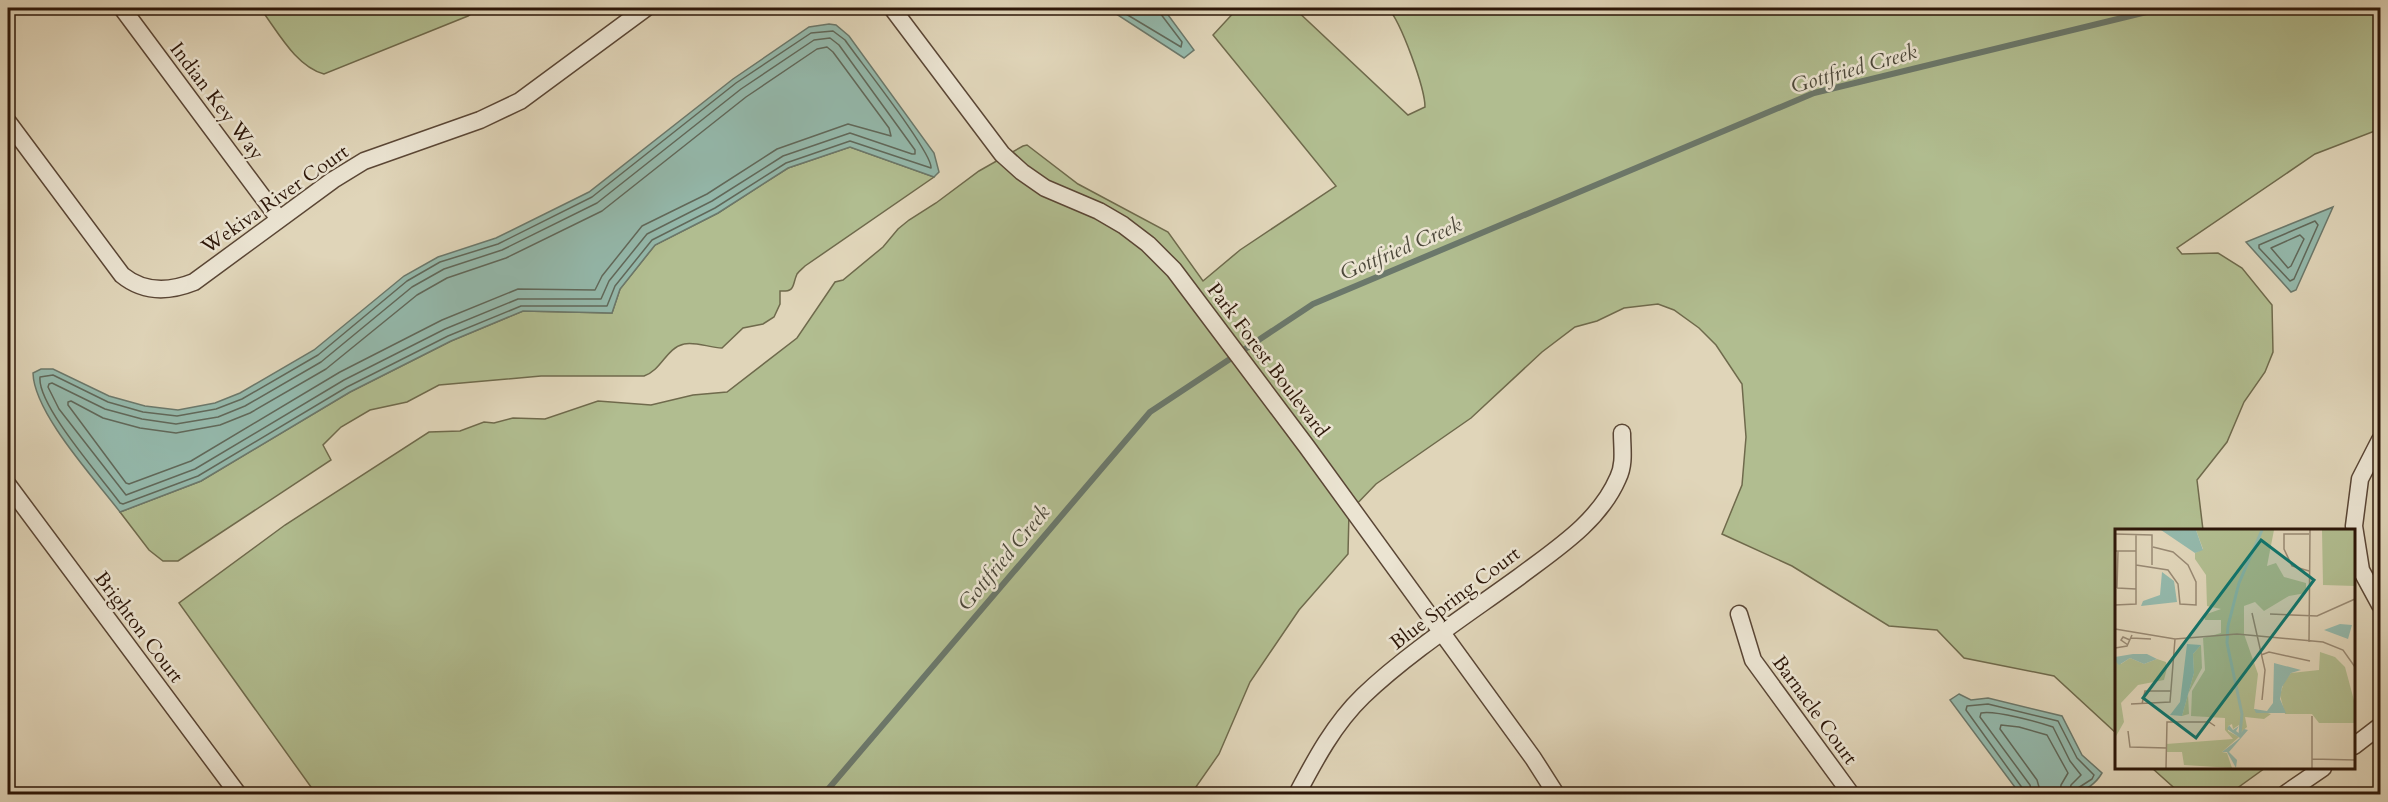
<svg xmlns="http://www.w3.org/2000/svg" width="2388" height="802" viewBox="0 0 2388 802" font-family="Cardo,serif">
<rect width="100%" height="100%" fill="#e0d5b9"/>
<filter id="stains"><feTurbulence type="fractalNoise" baseFrequency=".00333" numOctaves="4"/><feColorMatrix values="0 0 0 0 .2 0 0 0 0 .09 0 0 0 0 .02 0 0 0 .5 -.17"/></filter>
<radialGradient id="worn" r=".72"><stop offset=".6" stop-color="#630" stop-opacity="0"/><stop offset="1" stop-color="#630" stop-opacity=".3"/></radialGradient>
<g fill="#b1bd90" stroke="#6f6a4c" stroke-width="1.5">
<path d="M260 8H480L468 16 324 74C295 66 277 30 260 8Z"/>
<path d="M1238 8H1294L1408 115 1425 107C1425 88 1401 22 1388 8H2380V129L2315 154 2177 248 2182 254 2218 253 2242 268 2272 305 2273 352 2265 372 2244 402 2227 442 2197 480 2203 530H2116V733L2054 676 1964 658 1937 630 1889 626 1792 566 1722 534 1742 485 1746 437 1742 384 1716 345 1699 328 1674 310 1658 304 1624 308 1597 321 1575 327 1542 352 1471 418 1376 484 1349 512 1348 554 1299 610 1250 682 1219 754 1191 794H316L179 603 285 525 429 432 460 431 484 422 494 423 513 418 545 419 598 401 651 405 693 395 727 392 797 338 835 282 843 280 883 247 898 229 909 220 936 203 979 171 1023 146 1027 145 1078 184 1168 232 1203 281 1240 250 1336 186 1213 35Z"/>
<path d="M850 147 934 177 805 266C802 269 799 271 797 274 792 285 796 292 780 291V304L774 317 763 324 743 328 722 348C710 348 695 341 684 344 666 348 662 370 644 376H541L439 385 407 402 370 410 341 427 323 445 331 460 178 561H163L149 550 120 512 201 481 350 392 451 341 523 311 612 313 620 289 655 245 718 213 788 168Z"/>
<polygon points="2152,768 2265,768 2229,794 2181,794"/>
</g>
<g fill="#94b9ac" stroke="#6b786b" stroke-width="1.5">
<polygon points="1107,8 1163,8 1194,50 1184,58"/>
<path d="M829 24 836 25 849 36 934 153 939 172 934 177 850 147 788 168 718 213 655 245 620 289 612 313 523 311 451 341 350 392 201 481 120 512C94 478 34 413 33 373L41 369H53L109 396 145 406 178 410 215 403 240 393 314 350 404 276 438 257 496 238 589 192 733 79 809 27Z"/>
<polygon points="2333,207 2296,290 2291,292 2246,242"/>
<path d="M1959 694 1971 700 1988 698 2062 716 2082 755 2102 773C2085 802 2051 795 2020 794L1950 700Z"/>
</g>
<g fill="none" stroke-linecap="round" stroke-linejoin="round">
<g stroke="#60685a" stroke-width="1.5">
<polyline points="1116,8 1181,47 1182,42 1160,13 1159,8"/>
<path d="M833 31 845 40C858 59 933 153 931 168L850 141 786 163 715 208 652 240 615 286 607 306H521L448 336 347 387 198 476 123 504 120 503C102 478 37 405 40 377L53 375 108 402 143 412 177 416 216 409 242 399 318 355 407 281 440 262 498 244 592 197 736 83 811 33Z"/>
<polygon points="830,38 839,45 915,150 915,154 912,154 850,133 783,156 712,201 647,234 609,281 601,299 518,299 445,329 344,380 195,469 126,495 59,409 48,387 49,384 52,383 105,409 142,419 176,424 218,417 245,406 321,362 412,287 444,269 502,250 597,203 741,89 814,40"/>
<polygon points="827,47 833,52 889,128 891,136 848,124 777,149 707,194 642,226 602,276 595,290 518,289 442,320 340,372 191,461 129,484 126,483 68,405 68,402 71,401 103,418 140,428 176,433 220,425 250,413 326,369 417,295 447,278 506,258 602,211 746,97 817,49"/>
<polygon points="2315,221 2318,225 2294,279 2290,281 2259,248 2259,245"/>
<polygon points="2300,235 2304,239 2291,266 2288,268 2271,248"/>
<polyline points="2025,794 2023,789 1966,710 1967,706 1988,704 2058,721 2077,758 2094,775 2092,779 2078,788 2077,794"/>
<path d="M2032 794 2030 785 1980 717 1981 713C1995 710 2038 722 2053 727L2070 761 2081 775 2071 785 2069 794"/>
<polyline points="2041,794 2037,780 2000,729 2001,725 2019,727 2047,735 2068,773 2061,785 2060,794"/>
</g>
<polyline stroke="#6b786b" stroke-width="6" points="824,794 1150,412 1313,304 1814,93 2163,8"/>
<defs>
<g id="street">
<polyline points="122,8 279,219"/>
<polyline points="892,8 1002,154 1022,172 1045,188 1099,211 1123,225 1148,244 1174,270 1307,447 1533,758 1556,794"/>
<path d="M8 122 122 275C144 293 169 292 194 282L333 180 364 161 480 120 520 101 646 8"/>
<polyline points="2380,440 2360,479 2354,526 2361,570 2380,605"/>
<polyline points="8,485 238,794"/>
<polyline points="1739,614 1753,660 1851,794"/>
<polyline points="2354,746 2380,726"/>
<path d="M1297 794C1315 760 1334 724 1363 696 1408 653 1468 614 1519 577 1556 549 1599 522 1618 478 1625 464 1622 448 1622 433"/>
<polyline points="2285,794 2323,768"/>
</g>
</defs>
<use href="#street" stroke="#5a4635" stroke-width="19"/>
<use href="#street" stroke="#ebe4d2" stroke-width="16"/>
</g>
<g text-anchor="middle" dominant-baseline="central" stroke-width="5" stroke-linejoin="round" paint-order="stroke">
<g font-size="20" fill="#2d1709" stroke="#ebe4d2">
<text transform="translate(217 101) rotate(53)">Indian Key Way</text>
<text transform="translate(275 199) rotate(-35)">Wekiva River Court</text>
<text transform="translate(1268 360) rotate(53)">Park Forest Boulevard</text>
<text transform="translate(1455 598) rotate(-37)">Blue Spring Court</text>
<text transform="translate(139 627) rotate(53)">Brighton Court</text>
<text transform="translate(1815 710) rotate(54)">Barnacle Court</text>
</g>
<g font-size="21" font-style="italic" fill="#4c483a" stroke="#ebe4d2">
<text transform="translate(1854 69) rotate(-16)">Gottfried Creek</text>
<text transform="translate(1401 249) rotate(-23)">Gottfried Creek</text>
<text transform="translate(1004 558) rotate(-50)">Gottfried Creek</text>
</g>
</g>
<g transform="translate(2115 529)">
<rect width="240" height="240" fill="#e0d5b9"/>
<path d="M81 1H159L152 37 161 34 169 48 191 54V64L174 67 149 82 140 73 129 77V105L143 145 139 180 156 185 149 190 130 188 132 198 125 204 124 196 118 200 117 195 113 197V202L124 208 107 223 112 224 117 239 69 236 67 223H51V215L118 210 110 201V189L76 187 77 162 90 141 88 109 106 104V91H90L89 86 106 80 92 77 91 46 80 30V24L88 20ZM207 1H240V57L208 56ZM86 116 87 139 73 165 74 185 67 187 79 144 78 125ZM205 123 220 128 230 138 240 175V194H204L197 185H170L165 166 169 153 176 144 204 141ZM15 129 29 135 42 130 51 133 52 139 49 151 23 156 6 174 9 193 0 209V132L6 135Z" fill="#b1bd90"/>
<path d="M46 1H81L88 21 80 24ZM47 43 59 52 62 73 26 77 28 72 45 66ZM225 95 237 96 233 110 209 101ZM72 115 86 116 78 125 79 144 67 187 55 186 65 173ZM18 125H32L42 130 29 135 15 129 4 136 0 132V128ZM159 134 186 141 176 144 167 158 165 170 171 184H141L139 180 152 182 158 174ZM114 196 118 201 124 197 121 202 125 205 129 200 133 201 114 223 122 231 121 239 112 223H107L125 209 112 200Z" fill="#94b9ac"/>
<path fill="none" stroke="#94b9ac" stroke-width="3" d="M125 205 127 185 112 114 113 97 124 54 147 1"/>
<path fill="none" stroke="#988973" stroke-width="1.5" d="M0 5 37 6V36M0 22H21M21 36 53 41 63 55 65 75 81 76V53L73 36 58 23 38 18M194 42 177 37 169 20V5H194M2 59 3 22M2 59 21 60M0 76 21 75V5M137 84 150 141 147 171M155 85 202 87 240 70M0 100 60 110 122 105 208 113 228 121 240 138M16 109 36 110M194 113 195 1M13 116 6 111 8 108 15 111M0 119 12 117 17 106M146 126 154 123 195 132M16 175 55 173 60 110M27 175 30 162H56M13 202 15 218 52 219M197 230 240 231M51 239 52 193H94L100 197M197 239V187"/>
<path fill="#0f766e" fill-opacity="0.15" stroke="#0f766e" stroke-width="3" d="M146 11 199 51 81 209 28 169Z"/>
<rect width="240" height="240" fill="none" stroke="#2d1709" stroke-width="3"/>
</g>
<rect width="2388" height="802" fill="none" stroke="#e0d5b9" stroke-width="30"/>
<rect x="9" y="9" width="2370" height="784" fill="none" stroke="#2d1709" stroke-width="3"/>
<rect x="15" y="15" width="2358" height="772" fill="none" stroke="#2d1709" stroke-width="1.5"/>
<rect width="100%" height="100%" filter="url(#stains)"/>
<rect width="100%" height="100%" fill="url(#worn)"/>
</svg>
